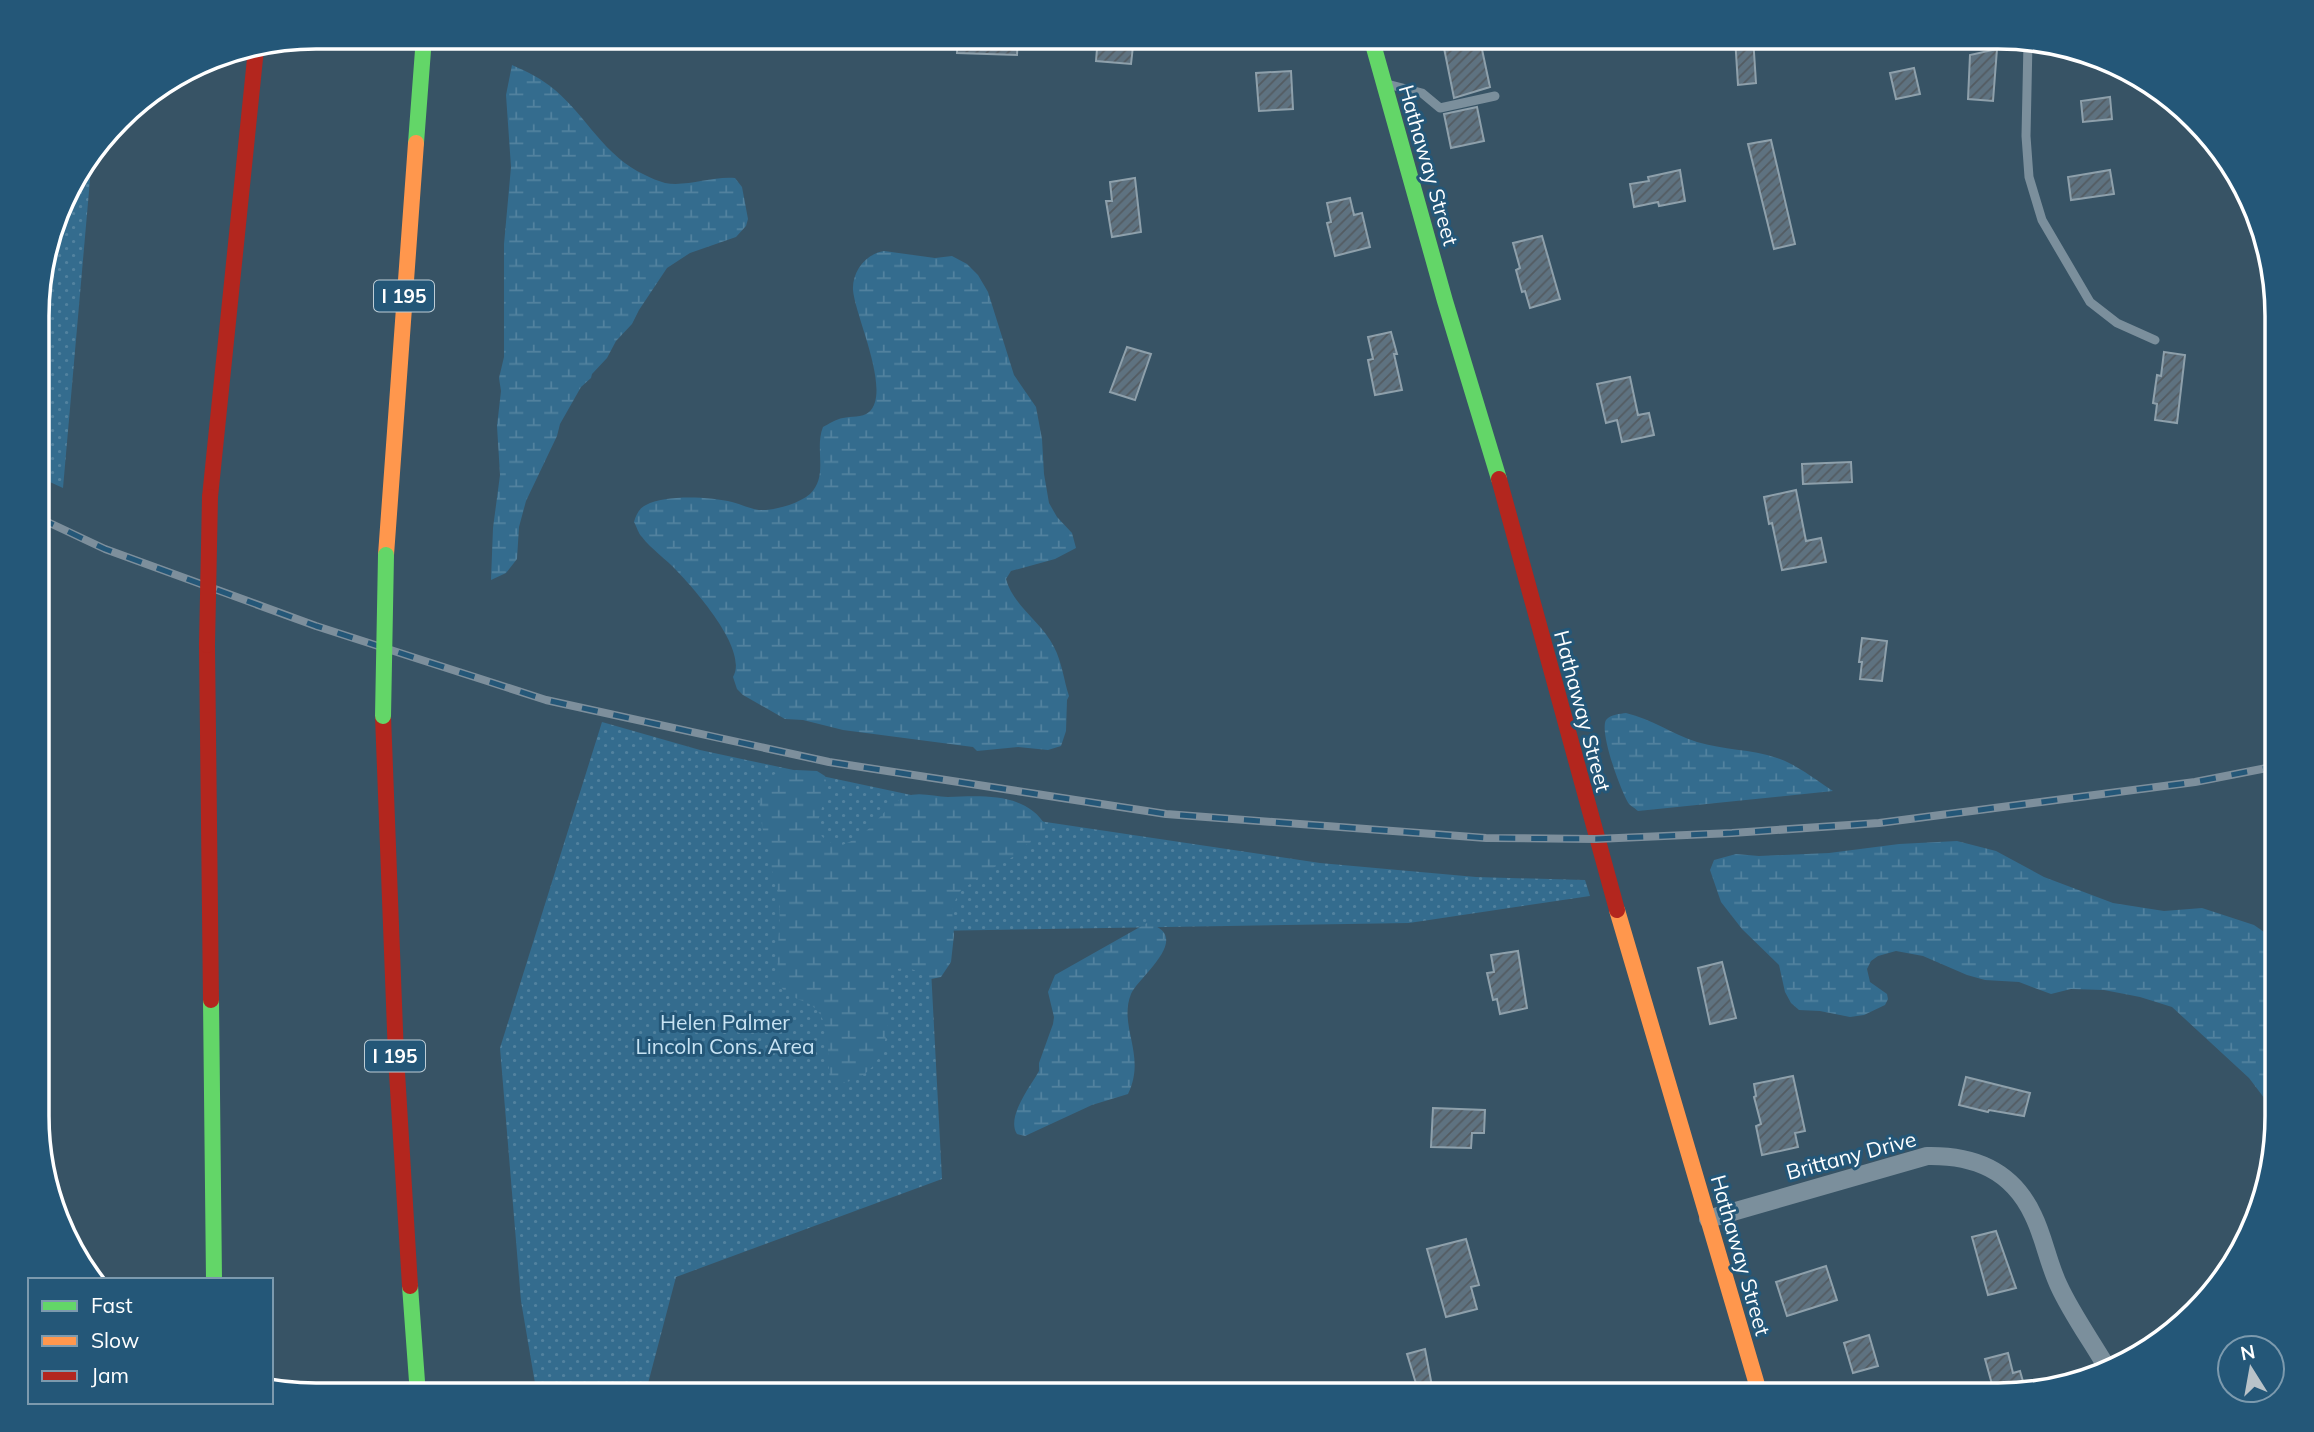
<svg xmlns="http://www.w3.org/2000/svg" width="2314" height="1432" viewBox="0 0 2314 1432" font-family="Mulish,sans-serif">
<defs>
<pattern id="green-dots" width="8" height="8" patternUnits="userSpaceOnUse" patternTransform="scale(1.75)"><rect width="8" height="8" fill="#346c8e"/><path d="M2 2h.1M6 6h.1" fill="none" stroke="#52829f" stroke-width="1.8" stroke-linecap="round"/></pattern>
<pattern id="wetland-marsh" width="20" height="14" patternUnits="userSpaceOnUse" patternTransform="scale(1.75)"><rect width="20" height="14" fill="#346c8e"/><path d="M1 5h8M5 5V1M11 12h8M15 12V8" fill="none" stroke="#52829f"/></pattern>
<pattern id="building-hatch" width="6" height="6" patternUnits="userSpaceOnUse" patternTransform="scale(1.75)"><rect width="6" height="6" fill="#5e7280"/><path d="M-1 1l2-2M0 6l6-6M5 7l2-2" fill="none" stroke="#535b61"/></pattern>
</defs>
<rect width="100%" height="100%" fill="#375365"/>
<g fill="url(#green-dots)">
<polygon points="92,157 63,488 39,477 39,280 66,192"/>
<polygon points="602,722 700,750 1019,818 1320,863 1476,877 1585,880 1590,896 1409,923 929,931 942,1179 676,1277 645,1395 537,1395 521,1301 500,1048"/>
</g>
<g fill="url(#wetland-marsh)">
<path d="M512 65C528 72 542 79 555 90 587 117 604 156 645 175 651 178 658 181 665 183 687 187 712 176 735 178L742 187 748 219 746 226 736 237 690 253 667 268 639 310 632 324 616 341 607 358 592 374 591 378 581 387 560 424 557 436 526 501 519 527 517 559 506 573 491 580 493 528 500 475 497 426 501 391 499 378 504 357V244L511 167 506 95Z"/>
<path d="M884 251 935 258 952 256 967 264 978 275 988 292 1014 375 1036 407 1042 439 1044 474 1049 503 1057 517 1072 533 1076 548 1055 559 1011 571 1006 579C1013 606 1042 622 1054 647 1062 662 1064 681 1069 696L1067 700 1066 731 1061 746 1048 750 1018 747 977 751 973 747 843 730 803 720 785 719 743 695 737 689 733 677C749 650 695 590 677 571 666 559 651 549 642 537 638 533 637 527 634 522 636 515 639 508 646 505 666 494 711 497 732 502 741 504 750 509 759 510 774 511 798 504 810 494 829 476 814 449 823 427 829 424 836 419 843 418 851 416 862 418 869 412 892 392 855 316 853 290 852 271 866 254 884 251Z"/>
<path d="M1626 713C1652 719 1672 734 1697 742 1723 750 1751 749 1777 758 1796 764 1816 780 1833 791L1638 811C1637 810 1630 805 1629 804 1621 792 1599 732 1606 720 1611 714 1620 714 1626 713Z"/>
<path d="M796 770 817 771 825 776C826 781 827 787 826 792 822 817 804 835 840 846 847 843 854 840 860 836 876 825 886 805 905 797 919 791 934 797 948 797 982 796 1026 792 1046 826L1042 836 1026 845 1020 853 986 872 958 893 952 910 954 935 951 962 941 977 931 979C916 969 907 965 889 971 887 1004 895 1054 863 1075 855 1081 841 1083 832 1086 825 1062 832 1042 822 1018 813 997 788 1002 781 986 773 969 782 922 779 900 777 883 768 865 769 848L766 845C763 827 750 785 773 775 780 772 789 772 796 770Z"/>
<polygon points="1957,841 1996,851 2044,877 2113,903 2164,911 2202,908 2254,925 2277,941 2277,1115 2249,1078 2172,1007 2140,997 2104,990 2071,989 2051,994 2019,982 1985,980 1967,975 1923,956 1896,951 1878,956 1871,961 1867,969 1870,982 1887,994 1888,999 1885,1005 1864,1015 1850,1017 1820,1011 1799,1010 1791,1003 1785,992 1779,965 1742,929 1721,902 1710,870 1714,860 1736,854 1759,856 1829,853 1899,844"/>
<path d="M1147 923C1195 936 1139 976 1131 994 1118 1027 1147 1055 1128 1094L1092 1105 1025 1136 1017 1134C1006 1117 1030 1087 1039 1071V1063L1053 1024 1054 1017 1048 992 1055 975Z"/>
</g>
<g fill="url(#building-hatch)" stroke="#8ea0ab" stroke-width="2">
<polygon points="958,37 1018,37 1017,55 957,53"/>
<polygon points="1098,37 1134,37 1131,64 1096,61"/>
<polygon points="1735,37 1753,37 1756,83 1738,85"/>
<polygon points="1480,40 1490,87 1454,98 1444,48"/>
<polygon points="1997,49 1993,101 1968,99 1970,55"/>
<polygon points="1914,68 1920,94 1896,99 1890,73"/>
<polygon points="1291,71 1293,109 1259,111 1256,73"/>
<polygon points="2110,97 2112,119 2083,122 2081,101"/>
<polygon points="1477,107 1484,141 1451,148 1444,114"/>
<polygon points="1771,140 1795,244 1774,249 1748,144"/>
<polygon points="1680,170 1685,201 1659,206 1658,202 1634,207 1630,184 1649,181 1648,177"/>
<polygon points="2110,170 2114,194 2071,200 2068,177"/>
<polygon points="1135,178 1141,232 1112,237 1106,201 1112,201 1110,182"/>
<polygon points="1350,198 1354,215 1362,213 1370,247 1335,256 1327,223 1331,222 1327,203"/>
<polygon points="1542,236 1560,299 1530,308 1525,291 1522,292 1516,270 1520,268 1513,243"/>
<polygon points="1391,332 1397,354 1394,354 1402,390 1375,395 1368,360 1373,359 1368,337"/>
<polygon points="1127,347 1151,354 1135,400 1110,392"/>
<polygon points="2164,352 2185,355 2177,423 2155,420 2157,404 2153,403 2157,375 2161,376"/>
<polygon points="1630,377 1638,415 1649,413 1654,435 1622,442 1617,420 1606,423 1597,384"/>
<polygon points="1851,462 1852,482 1803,484 1802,464"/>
<polygon points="1796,490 1806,541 1821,538 1826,562 1782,570 1772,523 1769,524 1764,497"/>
<polygon points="1862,638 1887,641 1882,681 1860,679 1862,662 1859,662"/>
<polygon points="1518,951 1527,1008 1500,1014 1497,999 1493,1000 1487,973 1494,972 1491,955"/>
<polygon points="1722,962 1736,1018 1710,1024 1698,968"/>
<polygon points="1793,1076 1805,1131 1795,1133 1798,1147 1762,1155 1756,1126 1761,1124 1754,1097 1756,1096 1754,1084"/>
<polygon points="1966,1077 2030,1093 2024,1116 1989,1110 1988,1112 1959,1105"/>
<polygon points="1433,1108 1485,1110 1484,1133 1472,1133 1471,1148 1431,1147"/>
<polygon points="1996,1231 2016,1288 1988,1295 1972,1237"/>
<polygon points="1466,1239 1479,1285 1471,1287 1477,1309 1446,1317 1427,1249"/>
<polygon points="1826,1266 1837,1300 1787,1316 1776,1282"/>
<polygon points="1869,1335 1878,1366 1853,1373 1844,1343"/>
<polygon points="1425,1349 1432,1386 1418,1390 1407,1354"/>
<polygon points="2008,1353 2013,1373 2020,1371 2026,1392 2016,1395 1995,1395 1985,1359"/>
</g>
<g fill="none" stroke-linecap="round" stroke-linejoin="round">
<g stroke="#7b8f9c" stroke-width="9">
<polyline points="2028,42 2026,136 2029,177 2042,220 2090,302 2117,323 2155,340"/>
<polyline points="1387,84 1422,93 1440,108 1495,96"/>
</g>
<path stroke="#7b8f9c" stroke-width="18" d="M1708 1219 1927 1156C1974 1155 2012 1170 2033 1215 2044 1237 2048 1263 2059 1286 2071 1312 2088 1336 2103 1361"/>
<g stroke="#63d668" stroke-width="16">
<polyline points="1371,37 1445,301 1499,479"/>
<polyline points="416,143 424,37"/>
<polyline points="211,1000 214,1280"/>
<polyline points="410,1286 418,1395"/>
</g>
<g stroke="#ff974d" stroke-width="16">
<polyline points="386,555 416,143"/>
<polyline points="1617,910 1760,1395"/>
</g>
<g stroke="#b3261e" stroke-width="16">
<polyline points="1499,479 1617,910"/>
<polyline points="210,497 256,49"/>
<polyline points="207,645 211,1000"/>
<polyline points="383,716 396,1056 410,1286"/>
</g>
<defs>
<polyline id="rail" points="39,518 105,549 316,626 546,700 829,762 1166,814 1486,838 1596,839 1732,833 1879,823 2195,782 2277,766"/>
</defs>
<use href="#rail" stroke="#7d8f9c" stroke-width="8"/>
<use href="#rail" stroke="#245778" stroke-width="5" stroke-dasharray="16" stroke-linecap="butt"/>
<polyline stroke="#63d668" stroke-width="16" points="383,716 386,555"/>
<polyline stroke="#b3261e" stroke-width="16" points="207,645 210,497"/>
</g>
<g text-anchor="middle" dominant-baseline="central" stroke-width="6" stroke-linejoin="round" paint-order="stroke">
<g fill="#245778" stroke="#bdcdd6" stroke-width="2">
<rect x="374" y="280.5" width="60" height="31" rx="5"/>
<rect x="365" y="1040.5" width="60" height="31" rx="5"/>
</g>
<g font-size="19" font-weight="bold" fill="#fff">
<text x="404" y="296">I 195</text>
<text x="395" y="1056">I 195</text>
</g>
<g font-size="21" fill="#fff" stroke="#245778">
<text transform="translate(1429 165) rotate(74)">Hathaway Street</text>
<text transform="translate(1583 711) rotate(75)">Hathaway Street</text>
<text transform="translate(1851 1155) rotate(-15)">Brittany Drive</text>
<text transform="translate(1741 1255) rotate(74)">Hathaway Street</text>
</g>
<g font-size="21" fill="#c8e3f3" stroke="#245778">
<text x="725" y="1022">Helen Palmer<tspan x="725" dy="24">Lincoln Cons. Area</tspan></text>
</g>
</g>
<path d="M0 0H2314V1432H0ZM316 49H1998A267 267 0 0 1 2265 316V1116A267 267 0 0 1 1998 1383H316A267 267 0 0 1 49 1116V316A267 267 0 0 1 316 49Z" fill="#245778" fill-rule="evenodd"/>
<path fill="none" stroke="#fff" stroke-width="3.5" d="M316 49H1998A267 267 0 0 1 2265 316V1116A267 267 0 0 1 1998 1383H316A267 267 0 0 1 49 1116V316A267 267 0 0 1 316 49Z"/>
<rect x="28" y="1278" width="245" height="126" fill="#245778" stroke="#7c9aae" stroke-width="2"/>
<rect x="42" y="1301" width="35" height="10" fill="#63d668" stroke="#7c9aae" stroke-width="2"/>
<text x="91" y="1313" font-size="21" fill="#ffffff">Fast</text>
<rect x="42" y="1336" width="35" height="10" fill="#ff974d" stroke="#7c9aae" stroke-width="2"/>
<text x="91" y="1348" font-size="21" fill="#ffffff">Slow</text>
<rect x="42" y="1371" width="35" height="10" fill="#b3261e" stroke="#7c9aae" stroke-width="2"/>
<text x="91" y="1383" font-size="21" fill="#ffffff">Jam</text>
<g transform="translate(2251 1369) rotate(349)"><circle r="33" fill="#245778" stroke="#7c9aae" stroke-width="2"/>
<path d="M0-5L12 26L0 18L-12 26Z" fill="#b9c3c9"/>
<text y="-10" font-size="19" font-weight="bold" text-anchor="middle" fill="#ffffff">N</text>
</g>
</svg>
